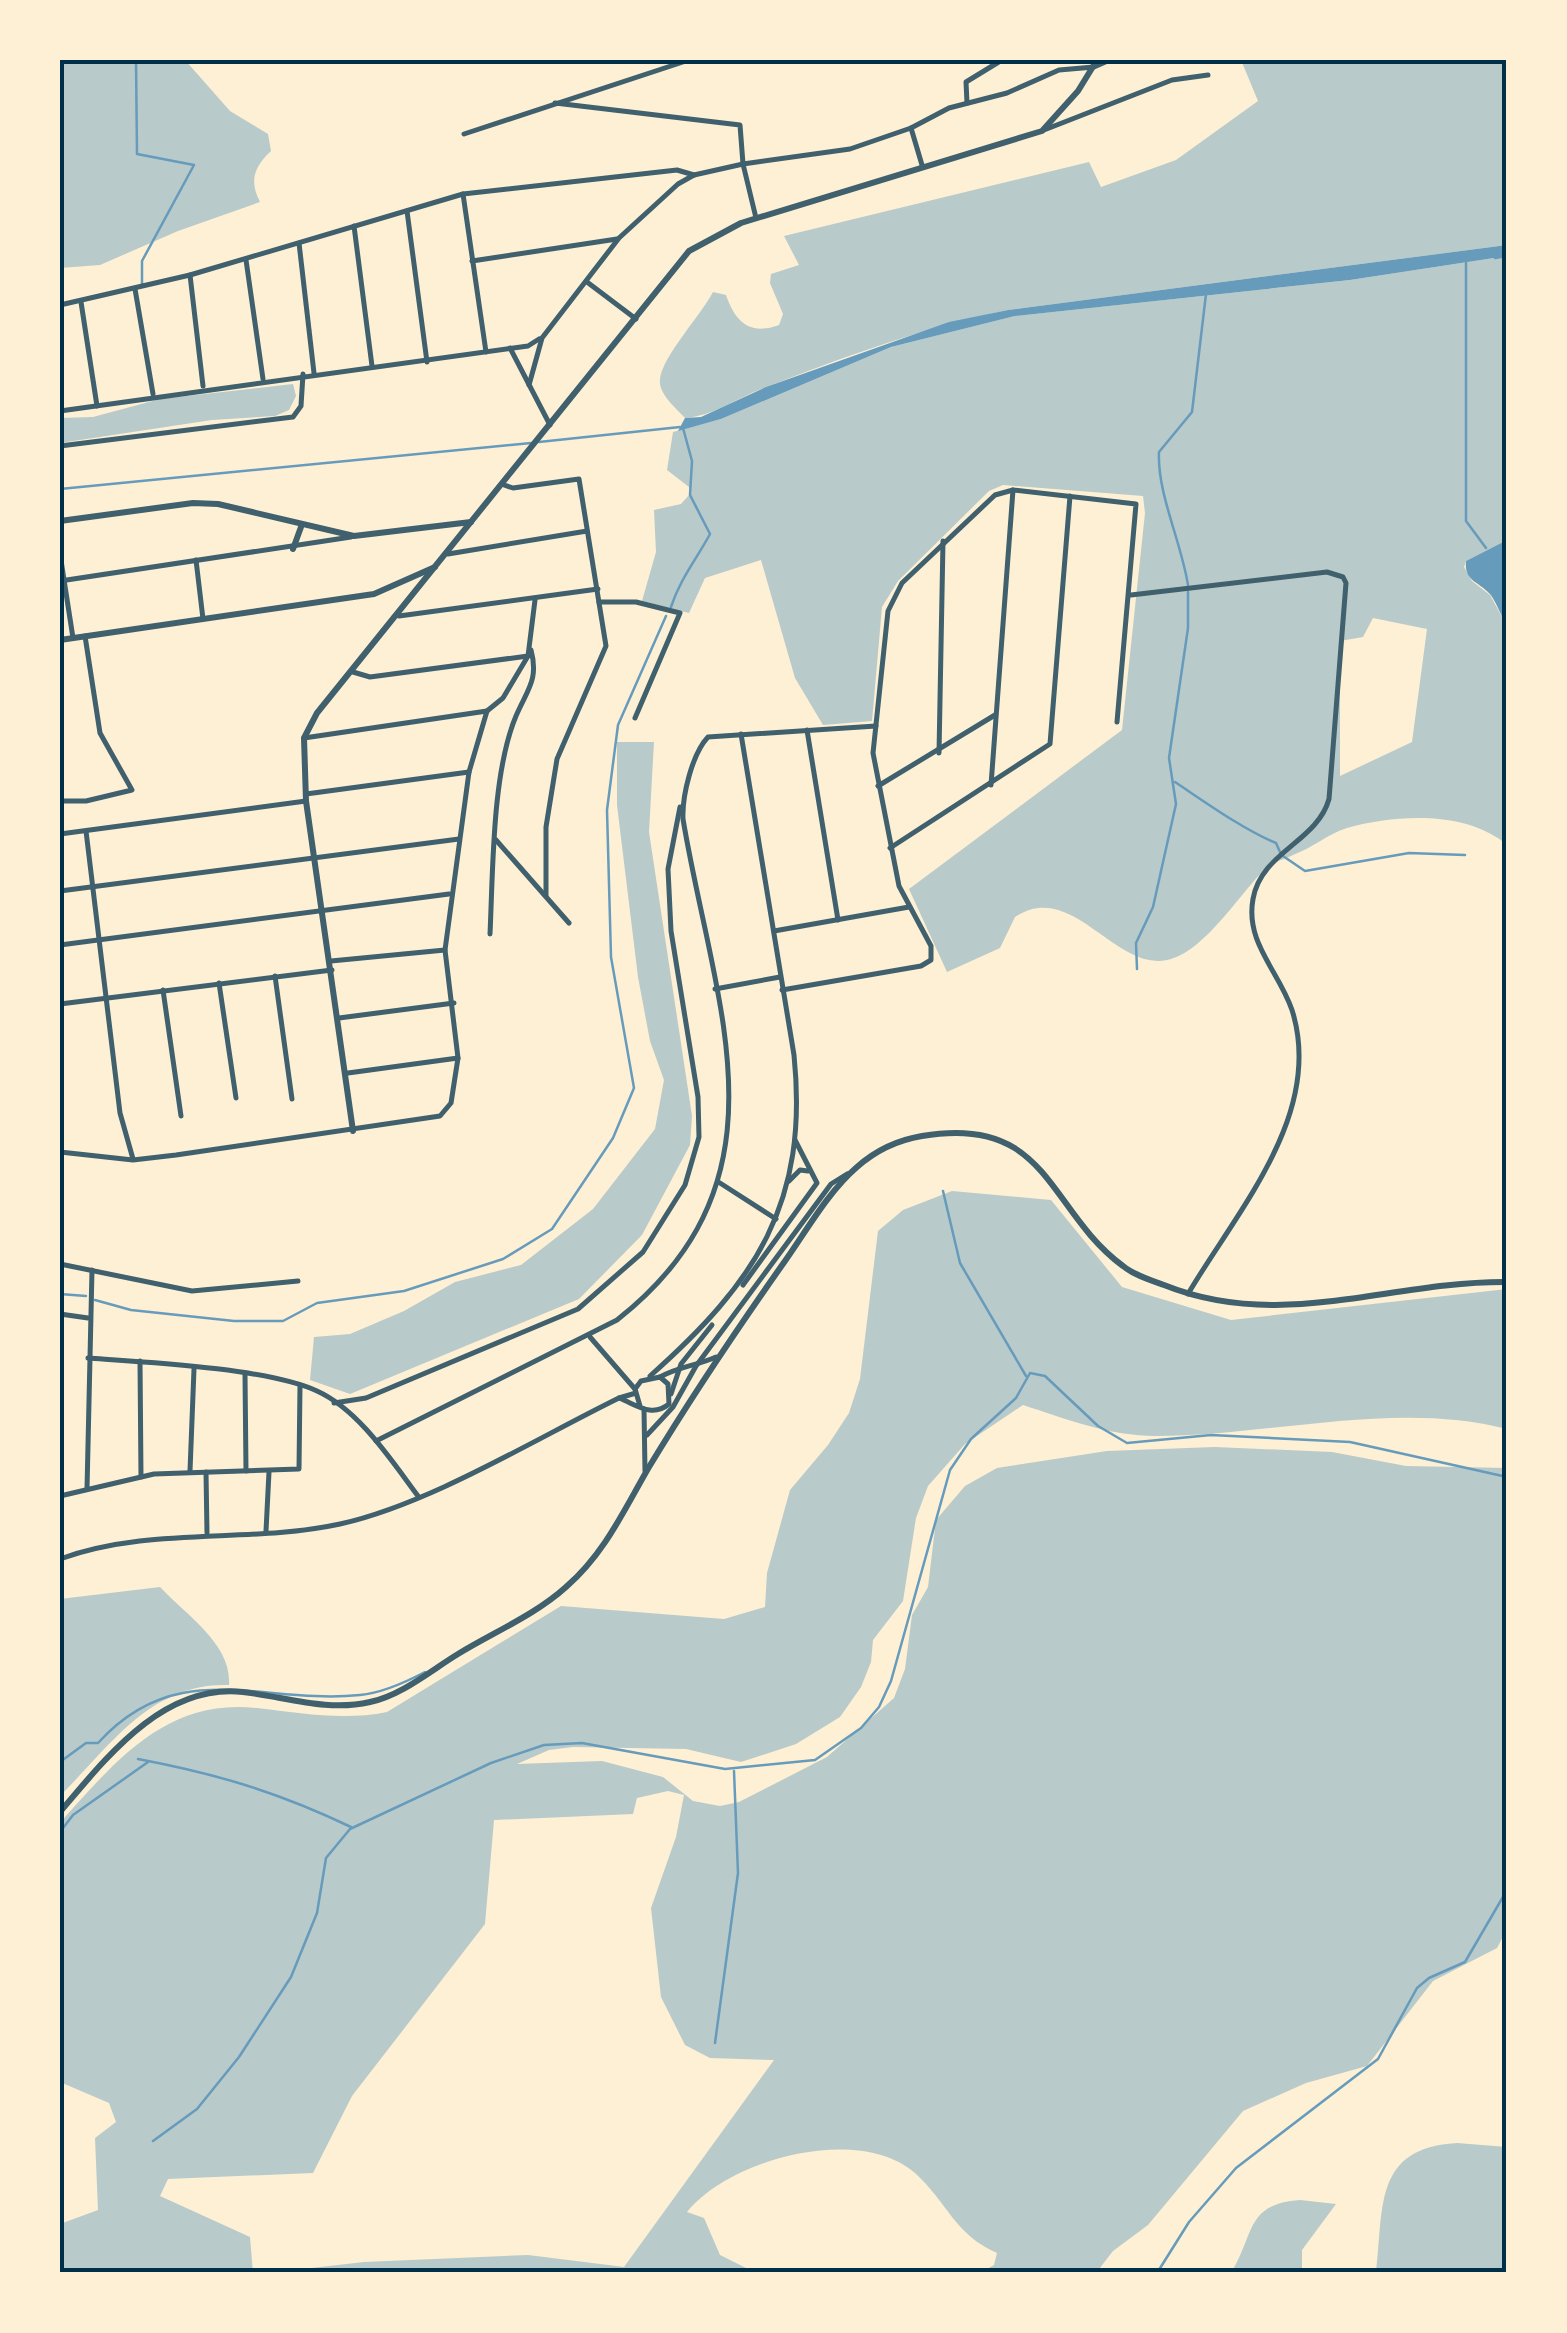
<svg xmlns="http://www.w3.org/2000/svg" width="1567" height="2333" font-family="Georgia,serif">
<style>
.green{fill:#b9caca;fill-rule:evenodd}
.water{fill:#669bbc}
.lines{fill:none;stroke-linecap:round;stroke-linejoin:round}
.stream{stroke:#669bbc;stroke-width:2.5}
.minor{stroke:#3f606c;stroke-width:5}
.tertiary{stroke:#3f606c;stroke-width:6}
.neatline{fill:none;stroke:#003049;stroke-width:4}
</style>
<rect width="100%" height="100%" fill="#fdf0d5"/>
<g class="green">
<path d="M60,60H185L230,111L268,134L271,151C254,167 249,181 260,202L178,231L100,265L60,268Z"/>
<path d="M1241,60H1507V245L1008,310C926,327 843,357 764,388C737,398 713,416 685,418C676,408 658,394 660,379C662,357 701,315 713,292L726,295C735,321 749,336 779,325L783,314L770,283L771,274L799,265L784,236L1089,162L1101,187L1176,160L1258,101Z"/>
<path d="M1507,256V540L1466,561L1464,567L1472,581L1490,595L1507,626V845C1467,811 1398,814 1347,828C1328,834 1312,848 1293,855C1283,860 1275,861 1266,868C1240,893 1204,953 1167,960C1114,971 1072,879 1015,917L1000,948L947,972L909,889L1122,730L1145,513L1143,496L1003,485L989,491L898,581L882,607L872,721L823,725L795,678L761,560L705,578L689,613L642,601L656,552L654,510L681,504L690,494L689,487L667,470L673,432L721,419L891,347L1015,316L1350,280ZM1373,618L1427,629L1412,742L1340,776V641L1363,637Z"/>
<path d="M293,384L296,396L289,410L275,416L212,420L60,443V418L93,417L160,399Z"/>
<path d="M617,742H654L649,832L692,1116L690,1145L642,1235L579,1299L350,1394L310,1380L314,1337L350,1334L404,1311L455,1282L521,1265L593,1209L655,1129L664,1080L650,1041L638,977L617,805Z"/>
<path d="M952,1191L1051,1200L1122,1287L1231,1320L1507,1289V1429C1396,1400 1270,1436 1156,1436C1110,1436 1066,1419 1023,1405L965,1444L928,1486L916,1518L903,1601L873,1640L871,1662L861,1687L840,1717L796,1744L741,1762L686,1749L573,1747L549,1750L517,1764L602,1761L663,1777L693,1801L720,1806L739,1802L827,1757L894,1698L905,1669L912,1615L928,1587L936,1520L965,1486L997,1468L1107,1451L1215,1447L1332,1452L1406,1466L1507,1468V1929L1497,1948L1433,1981L1367,2066L1306,2083L1243,2111L1148,2225L1113,2251L1096,2273H980L994,2265L997,2253C954,2234 948,2203 915,2173C858,2124 730,2159 687,2212L704,2218L720,2255L756,2273H268L364,2262L528,2255L624,2267L774,2060L710,2058L685,2045L661,1997L651,1908L676,1837L684,1795L668,1791L637,1798L633,1814L494,1820L485,1924L352,2096L313,2173L168,2179L160,2196L250,2237L253,2273H60V2224L98,2210L95,2138L116,2122L109,2103L60,2082V1824L65,1817C119,1757 169,1698 257,1708C301,1713 343,1721 387,1712L561,1606L724,1619L765,1607L767,1573L790,1490L828,1445L849,1413L860,1379L878,1231L903,1210Z"/>
<path d="M160,1587C186,1615 232,1644 229,1685C151,1682 110,1746 60,1796V1599Z"/>
<path d="M1457,2143L1507,2147V2273H1376C1384,2207 1373,2148 1457,2143Z"/>
<path d="M1300,2200L1336,2204L1302,2250V2273H1231C1255,2234 1245,2204 1300,2200Z"/>
</g>
<g class="water">
<path d="M1507,245V256L1350,280L1015,316L891,347L721,419L678,431L685,418L701,417L766,387L949,322L1008,310Z"/>
<path d="M1507,540V626C1501,616 1497,603 1490,594C1478,581 1464,581 1466,561Z"/>
</g>
<g class="lines">
<g class="stream">
<path d="M136,60L137,154L194,165L142,261V285"/>
<path d="M1495,258L1507,256"/>
<path d="M1466,263V521L1486,548"/>
<path d="M539,442L680,427"/>
<path d="M60,489L531,443"/>
<path d="M1188,585C1181,541 1157,493 1159,452L1192,412L1206,294"/>
<path d="M671,607C680,579 696,560 710,534L690,495L692,461L683,428"/>
<path d="M1175,782C1205,802 1244,830 1276,843L1280,852"/>
<path d="M1283,856L1305,871L1409,853L1465,855"/>
<path d="M1137,969L1136,943L1153,907L1176,804L1169,758L1188,628V592"/>
<path d="M943,1191L960,1263L1026,1376"/>
<path d="M60,1294L86,1296"/>
<path d="M95,1300L131,1310L234,1321H283L317,1303L404,1291L503,1259L552,1229L613,1138L634,1088L611,957L607,810L618,725L666,616"/>
<path d="M138,1759C217,1774 278,1792 351,1827"/>
<path d="M60,1762L86,1743H98C178,1655 261,1705 360,1695C383,1693 406,1682 425,1672"/>
<path d="M60,1832L73,1815L148,1762"/>
<path d="M715,2043L738,1873L734,1771"/>
<path d="M153,2141L197,2109L239,2057L291,1977L317,1913L326,1858L350,1829L491,1763L544,1745L582,1743L725,1769L815,1760L861,1728L879,1707L891,1681L950,1470L971,1439L1016,1398L1030,1373L1045,1376L1098,1426L1127,1443L1211,1435L1350,1442L1507,1477"/>
<path d="M1157,2273L1189,2222L1236,2168L1378,2059L1417,1988L1429,1978L1465,1962L1507,1890"/>
</g>
<g class="minor">
<path d="M555,103L740,125L743,164L756,218"/>
<path d="M967,103L966,82L1002,60"/>
<path d="M911,128L922,165"/>
<path d="M1044,130L1172,80L1208,75"/>
<path d="M464,134L689,60"/>
<path d="M463,194L486,352"/>
<path d="M407,211L427,362"/>
<path d="M354,226L372,366"/>
<path d="M299,243L314,373"/>
<path d="M246,260L263,379"/>
<path d="M472,261L617,239"/>
<path d="M190,275L203,386"/>
<path d="M587,282L636,319"/>
<path d="M135,289L153,394"/>
<path d="M81,302L97,406"/>
<path d="M60,305L190,275L463,194L677,170L694,175"/>
<path d="M510,348L550,425"/>
<path d="M529,385L542,338L619,238L678,184L694,175L743,164L850,149L911,128L949,108L1007,93L1059,70L1094,67L1110,60"/>
<path d="M60,411L528,346L539,339"/>
<path d="M60,446L293,417L301,406L303,374"/>
<path d="M504,485L513,488L579,479L606,646L557,759L546,827V896"/>
<path d="M60,554L73,638"/>
<path d="M448,554L587,531"/>
<path d="M196,560L203,619"/>
<path d="M60,581L351,537"/>
<path d="M1131,595L1327,572L1343,577L1346,583L1329,799C1317,842 1261,852 1253,899C1245,943 1279,971 1292,1010C1325,1114 1236,1212 1188,1294"/>
<path d="M599,602H636L680,613L635,718"/>
<path d="M399,616L598,589"/>
<path d="M353,672L370,677L528,656"/>
<path d="M807,730L838,920"/>
<path d="M304,738L487,711"/>
<path d="M939,753L943,541"/>
<path d="M991,785L1013,490"/>
<path d="M878,786L995,715"/>
<path d="M306,794L469,772"/>
<path d="M60,801H86L132,790L100,733L85,636"/>
<path d="M86,831L120,1113L133,1159"/>
<path d="M60,834L306,801"/>
<path d="M496,840L569,923"/>
<path d="M890,848L1050,744L1070,496"/>
<path d="M60,891L459,839"/>
<path d="M774,931L909,907"/>
<path d="M490,934C493,871 492,773 516,716C527,690 539,680 531,650"/>
<path d="M60,945L449,894"/>
<path d="M331,961L445,950"/>
<path d="M275,976L292,1099"/>
<path d="M219,983L236,1098"/>
<path d="M715,989L780,977"/>
<path d="M163,990L181,1116"/>
<path d="M782,990L921,966L931,960V946L899,886L873,753L888,611L902,583L995,495L1013,490L1136,504L1117,722"/>
<path d="M60,1004L332,970"/>
<path d="M339,1018L454,1003"/>
<path d="M348,1073L458,1058"/>
<path d="M60,1152L133,1160L176,1155L440,1116L451,1103L458,1058L445,950L469,772L487,711L503,698L528,656L535,600"/>
<path d="M789,1181L800,1170L808,1171"/>
<path d="M720,1183L776,1219"/>
<path d="M60,1264L192,1291L298,1281"/>
<path d="M743,1285L817,1183L795,1140"/>
<path d="M60,1314L88,1318"/>
<path d="M590,1337L635,1389"/>
<path d="M88,1358C146,1362 267,1368 317,1391C359,1410 391,1460 418,1496"/>
<path d="M140,1361L141,1477"/>
<path d="M245,1374L246,1471"/>
<path d="M650,1376C756,1282 809,1203 794,1055L741,734"/>
<path d="M660,1377C680,1366 696,1366 716,1357"/>
<path d="M636,1393L619,1398C637,1405 652,1418 669,1404L668,1384L660,1377L641,1381L635,1389L640,1406"/>
<path d="M671,1394L681,1364L712,1325"/>
<path d="M334,1403L366,1398L578,1309L643,1252L685,1185L699,1137L698,1097L671,931L668,869L680,807"/>
<path d="M644,1409L645,1471"/>
<path d="M647,1435L673,1407L696,1366L831,1184L847,1174"/>
<path d="M376,1441L617,1320C796,1179 714,1006 683,819C682,796 692,754 708,737L876,726"/>
<path d="M190,1471L194,1369"/>
<path d="M206,1472L207,1533"/>
<path d="M87,1489L92,1270"/>
<path d="M60,1496L154,1474L299,1469L300,1385"/>
<path d="M266,1531L269,1472"/>
<path d="M60,1559C152,1526 247,1544 340,1524C430,1504 535,1439 619,1398"/>
</g>
<g class="tertiary">
<path d="M60,521L193,503L218,504L354,536L471,522"/>
<path d="M293,549L301,527"/>
<path d="M60,640L374,594L435,567"/>
<path d="M353,1131L306,801L304,738L317,713L689,251L741,223L1042,131L1078,91L1097,60"/>
<path d="M60,1812C106,1758 163,1683 243,1692C286,1697 327,1712 370,1702C402,1695 430,1671 458,1654C494,1632 535,1615 566,1587C605,1553 624,1510 649,1467C692,1396 737,1329 785,1261C807,1230 828,1192 857,1167C875,1151 898,1140 922,1136C1049,1114 1047,1210 1123,1266C1134,1275 1150,1280 1164,1285C1281,1332 1388,1281 1507,1282"/>
</g>
</g>
<rect width="1567" height="2333" fill="none" stroke="#fdf0d5" stroke-width="125"/>
<rect x="62" y="62" width="1442" height="2208" class="neatline"/>
</svg>
